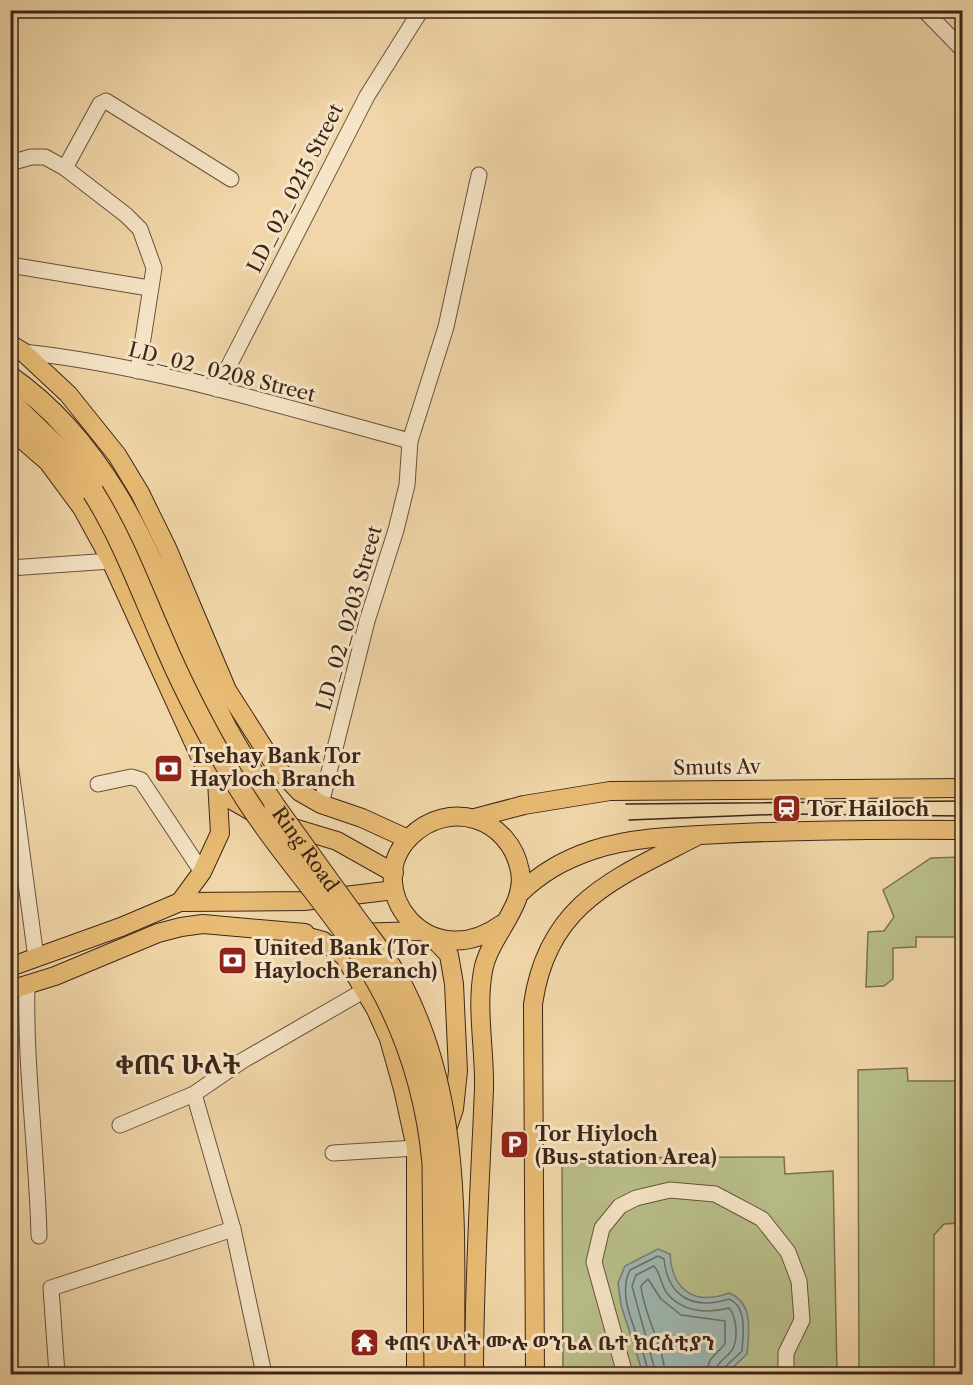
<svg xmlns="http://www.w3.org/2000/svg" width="973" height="1385" font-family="'Libre Caslon Text','Noto Serif Ethiopic',serif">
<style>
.green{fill:#b8be88;stroke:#7a7250;stroke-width:1.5}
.water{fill:#9eb7b2;stroke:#777d74;stroke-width:1.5}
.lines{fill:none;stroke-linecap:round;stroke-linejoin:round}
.shore{stroke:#6e6e65;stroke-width:1.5}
.minor-casing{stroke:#6a513c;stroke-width:17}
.major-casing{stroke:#3d2518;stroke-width:20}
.highway-casing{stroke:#3d2518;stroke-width:23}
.minor{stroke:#f5e4c6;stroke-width:15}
.major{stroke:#e8bb74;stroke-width:18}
.highway{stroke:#e8bb74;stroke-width:21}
.tram{stroke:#3d2518;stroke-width:1.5}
.highway-bridge-casing{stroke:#3d2518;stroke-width:23;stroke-linecap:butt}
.highway-bridge{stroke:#e8bb74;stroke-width:21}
.labels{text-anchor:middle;stroke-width:6;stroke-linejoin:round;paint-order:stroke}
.street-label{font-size:20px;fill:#3d2518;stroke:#f5e4c6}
.poi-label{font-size:20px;font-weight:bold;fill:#3d2518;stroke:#f5e4c6;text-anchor:start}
.district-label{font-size:26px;font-weight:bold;fill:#3d2518;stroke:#f5e4c6}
</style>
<rect width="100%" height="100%" fill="#f0d6a8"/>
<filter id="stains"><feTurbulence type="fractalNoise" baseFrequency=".00333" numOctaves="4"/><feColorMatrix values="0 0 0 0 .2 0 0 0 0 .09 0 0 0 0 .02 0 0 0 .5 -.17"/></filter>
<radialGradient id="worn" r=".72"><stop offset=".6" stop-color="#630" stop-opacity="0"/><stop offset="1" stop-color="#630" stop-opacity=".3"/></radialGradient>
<g class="green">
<path d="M962,857V937H916V947L893,948V979L884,986L866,987L868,932L884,931L894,917L883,890L931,858Z"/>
<path d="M907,1068L908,1081H962V1223L944,1224L934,1235V1374H859L858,1070Z"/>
<path d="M784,1157L785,1174L833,1171L837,1374H563L562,1158Z"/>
<path d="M962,1240V1367L957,1361L956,1251L958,1242Z"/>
</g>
<path class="water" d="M658,1249L670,1254C672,1290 694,1306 729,1293C754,1303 749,1331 747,1354L726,1374H643L621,1305L618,1283L625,1266Z"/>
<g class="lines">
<g class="shore">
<path d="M648,1374C645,1341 614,1302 630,1270L658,1256L664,1259C668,1298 694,1310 729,1299C748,1307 743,1335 742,1351L724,1368L723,1374"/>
<path d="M656,1374L632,1286L636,1275L654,1266C660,1272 661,1284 666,1292C681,1312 707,1314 729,1308C736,1316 738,1335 734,1346C730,1358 716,1360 715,1374"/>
<path d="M665,1374C663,1344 644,1316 641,1286L648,1279L661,1299L681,1315L725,1321V1344L710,1360L706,1374"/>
</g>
<defs>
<g id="minor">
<path d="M924,10L962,49"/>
<path d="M10,163L31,157H45L65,168L126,215L140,229L154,268L138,371"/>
<path d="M65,168L100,104L106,101L231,179"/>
<path d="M10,263L16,266L149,288"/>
<path d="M23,352C154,366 283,407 410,441"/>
<path d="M217,389L367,96L421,10"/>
<path d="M10,568L111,561"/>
<path d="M10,763L36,958"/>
<path d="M98,784L131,777L141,780L202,872"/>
<path d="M321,804L367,621L396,530L407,485L410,441L446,327L479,175"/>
<path d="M27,985C25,1068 37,1152 39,1236"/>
<path d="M194,1094L233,1229L264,1374"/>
<path d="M120,1125L194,1094L242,1061L365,990"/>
<path d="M333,1153L416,1148"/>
<path d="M57,1374L51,1288L233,1229"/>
<path d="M625,1374L594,1262L602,1228L620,1206L636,1198L670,1190L715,1194L762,1219L788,1252L799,1281L802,1320L786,1353V1374"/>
</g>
<g id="major">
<path d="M10,344L23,352L68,394L117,455L140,493L167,548L227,690L276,767L300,792L321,804L362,818L408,839"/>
<path d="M10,429L48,462L82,508L111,561L203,763L230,799L258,815"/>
<path d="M475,818L524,805L610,791L962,788"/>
<path d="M284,825L337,841L394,873"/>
<path d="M519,894C541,873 563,860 593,850C633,837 677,836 720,834C801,830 882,829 962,830"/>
<path d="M180,902L202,872L220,833L217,781"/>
<path d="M294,933L323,941L344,956L376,1010L389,1039L403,1089L416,1148V1374"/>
<path d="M353,933L421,931"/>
<path d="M433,938L449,955L454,984L458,1071L454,1109L445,1135"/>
<path d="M10,967L121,927L180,902L304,901L394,890"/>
<path d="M10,990L55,976L158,933L181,927L203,924L305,933"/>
<path d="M474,1374C474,1279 480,1184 484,1089C485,1050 476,1009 483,971C489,936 527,906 520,871C510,818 449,798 410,837C360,887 427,978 502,924"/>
<path d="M535,1374L533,1004C548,901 617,878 699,835"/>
</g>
<g id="highway">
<path d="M10,377C127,459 163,597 221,718C236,749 256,778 275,807"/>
<path d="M10,402L67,457L93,492"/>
</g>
</defs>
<use href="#minor" class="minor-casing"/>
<use href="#major" class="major-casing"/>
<use href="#highway" class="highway-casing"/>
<use href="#minor" class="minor"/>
<use href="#major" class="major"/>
<use href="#highway" class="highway"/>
<g class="tram">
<path d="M626,804L962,801"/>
<path d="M629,820L786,814L962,816"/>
</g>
<defs>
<g id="highway-bridge">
<path d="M93,492C122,538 141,590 163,640C182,685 206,731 231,774C268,839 320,893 361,955C403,1019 426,1087 433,1163L435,1374"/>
<path id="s1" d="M275,807C302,844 328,881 355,918C371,940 389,961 402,986C465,1110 452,1240 454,1374"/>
</g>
</defs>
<use href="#highway-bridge" class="highway-bridge-casing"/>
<use href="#highway-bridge" class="highway-bridge"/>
</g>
<defs>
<symbol id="bank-square" viewBox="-11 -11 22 22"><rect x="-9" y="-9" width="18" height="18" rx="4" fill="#8f2418" stroke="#f5e4c6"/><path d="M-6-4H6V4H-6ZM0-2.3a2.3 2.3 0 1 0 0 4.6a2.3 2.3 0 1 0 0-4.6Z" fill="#fff"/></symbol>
<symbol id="station-square" viewBox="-11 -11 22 22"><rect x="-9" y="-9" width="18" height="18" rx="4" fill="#8f2418" stroke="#f5e4c6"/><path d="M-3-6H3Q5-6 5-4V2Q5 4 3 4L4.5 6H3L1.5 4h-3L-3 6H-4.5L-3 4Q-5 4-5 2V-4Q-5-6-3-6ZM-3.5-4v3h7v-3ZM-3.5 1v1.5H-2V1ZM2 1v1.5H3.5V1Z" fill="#fff"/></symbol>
<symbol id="parking-square" viewBox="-11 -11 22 22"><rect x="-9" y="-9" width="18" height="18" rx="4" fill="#8f2418" stroke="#f5e4c6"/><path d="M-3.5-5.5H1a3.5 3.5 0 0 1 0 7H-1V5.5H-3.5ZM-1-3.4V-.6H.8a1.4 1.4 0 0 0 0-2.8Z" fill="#fff"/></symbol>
<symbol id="temple-square" viewBox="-11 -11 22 22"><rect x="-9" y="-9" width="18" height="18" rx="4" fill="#8f2418" stroke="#f5e4c6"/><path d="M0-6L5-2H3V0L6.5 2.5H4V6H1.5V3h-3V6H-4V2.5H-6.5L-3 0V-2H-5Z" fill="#fff"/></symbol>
</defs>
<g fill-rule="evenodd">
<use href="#bank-square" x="152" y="752" width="33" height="33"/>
<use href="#station-square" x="770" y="792" width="33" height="33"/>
<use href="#bank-square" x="216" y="944" width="33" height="33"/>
<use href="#parking-square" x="498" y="1128" width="33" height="33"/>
<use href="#temple-square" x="348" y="1326" width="33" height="33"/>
</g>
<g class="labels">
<g class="street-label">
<text transform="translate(295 188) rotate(-63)" y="7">LD_02_0215 Street</text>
<text transform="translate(222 372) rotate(14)" y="7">LD_02_0208 Street</text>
<text transform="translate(349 618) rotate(-74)" y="7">LD_02_0203 Street</text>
<text transform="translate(717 767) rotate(-1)" y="7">Smuts Av</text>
<text dy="7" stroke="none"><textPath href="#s1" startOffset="52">Ring Road</textPath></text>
</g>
<g class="poi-label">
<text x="190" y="763">Tsehay Bank Tor<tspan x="190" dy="23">Hayloch Branch</tspan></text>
<text x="807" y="816">Tor Hailoch</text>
<text x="254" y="955">United Bank (Tor<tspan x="254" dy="23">Hayloch Beranch)</tspan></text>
<text x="535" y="1141">Tor Hiyloch<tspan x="535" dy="23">(Bus-station Area)</tspan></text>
<text x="385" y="1350">ቀጠና ሁለት ሙሉ ወንጌል ቤተ ክርስቲያን</text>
</g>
<g class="district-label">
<text x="178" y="1074">ቀጠና ሁለት</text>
</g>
</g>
<rect width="973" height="1385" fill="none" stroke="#f0d6a8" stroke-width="36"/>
<rect x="12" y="12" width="949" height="1361" fill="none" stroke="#3d2518" stroke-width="3"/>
<rect x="18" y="18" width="937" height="1349" fill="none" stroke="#3d2518" stroke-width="1.5"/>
<rect width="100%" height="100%" filter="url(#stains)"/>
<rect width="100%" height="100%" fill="url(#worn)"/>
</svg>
